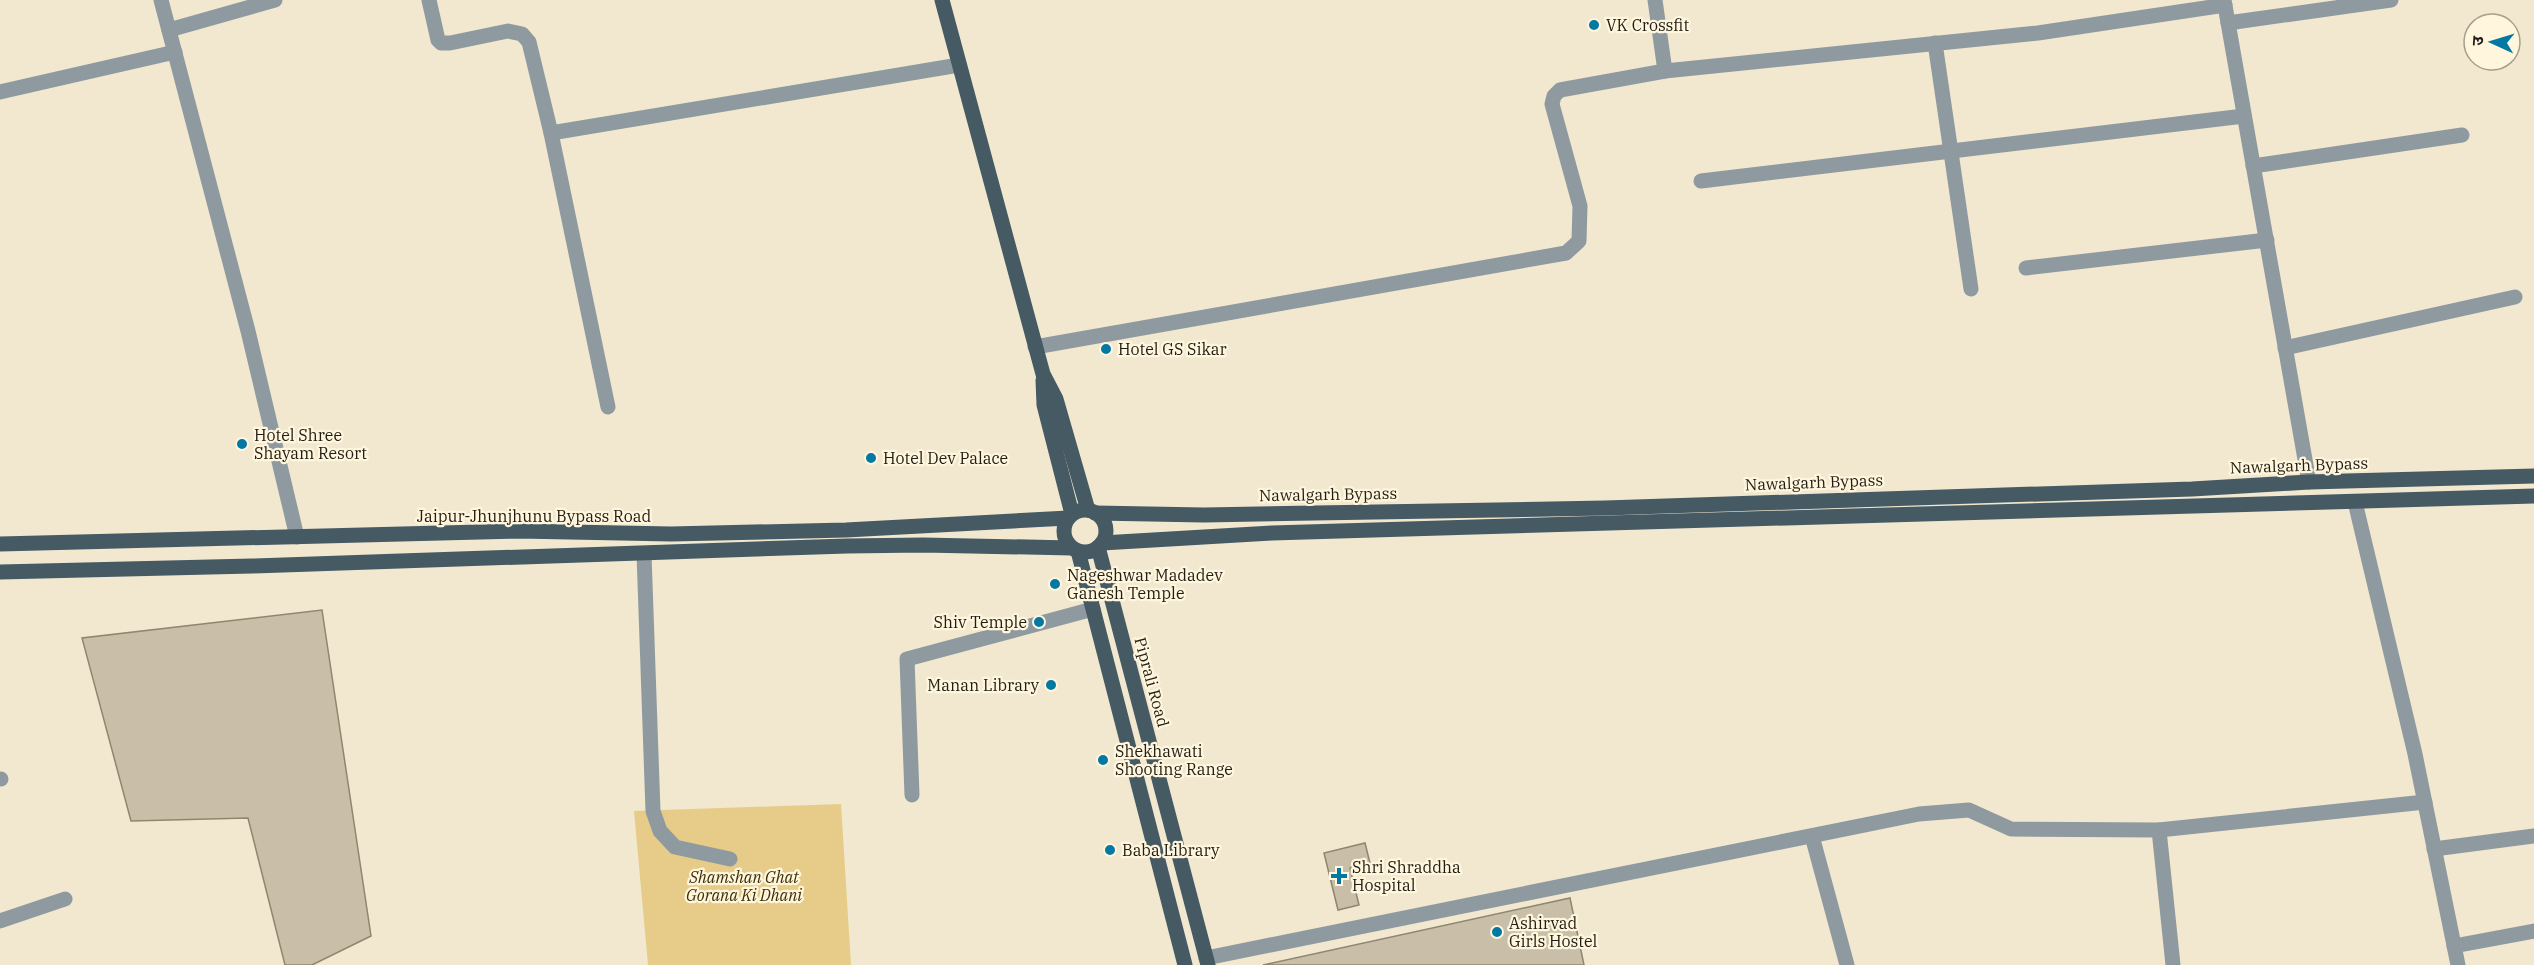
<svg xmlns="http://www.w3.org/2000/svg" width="2534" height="965" font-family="'IBM Plex Serif','Noto Sans Devanagari',serif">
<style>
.green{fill:#e6cc88}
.building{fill:#c9bfa8;stroke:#8e866f;stroke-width:1.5}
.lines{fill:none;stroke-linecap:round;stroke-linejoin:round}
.minor{stroke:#8f9aa0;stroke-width:15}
.major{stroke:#465a64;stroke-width:15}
.poi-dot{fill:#0179a2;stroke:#fff6dd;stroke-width:2}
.labels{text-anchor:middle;stroke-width:4.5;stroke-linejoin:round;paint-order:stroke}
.poi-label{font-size:16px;fill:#201d14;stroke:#fff6dd;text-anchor:start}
.street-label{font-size:16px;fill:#201d14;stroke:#fff6dd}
.park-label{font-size:16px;font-style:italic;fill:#3d2f06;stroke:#fff6dd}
</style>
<rect width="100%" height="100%" fill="#f2e8d0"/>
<path class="green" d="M841,804L851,965H648L634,811Z"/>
<g class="building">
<path d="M322,610L371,936L312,965H285L248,818L131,821L82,638Z"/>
<path d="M1365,843L1370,863L1350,868L1359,905L1338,910L1324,853Z"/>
<path d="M1570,898L1584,965H1263Z"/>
</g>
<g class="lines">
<g class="minor">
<path d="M161,0L248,331L297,537"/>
<path d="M429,0L438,40L441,43H450L508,31L522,34L529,42L551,133L959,65"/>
<path d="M1655,0L1665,71"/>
<path d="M2224,0L2309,482"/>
<path d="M2228,23L2391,0"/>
<path d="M169,30L275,0"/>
<path d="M1935,43L1971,289"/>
<path d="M0,92L175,52"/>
<path d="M551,133L608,407"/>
<path d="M2253,166L2462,135"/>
<path d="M1701,181L2244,116"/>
<path d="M2026,268L2267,240"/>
<path d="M1035,347L1566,253L1579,241L1580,206L1552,104L1554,96L1560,90L1665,71L2038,33L2225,5"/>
<path d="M2285,348L2515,297"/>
<path d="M2355,502L2415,754L2458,965"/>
<path d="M644,554L653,811L660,831L675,847L730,859"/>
<path d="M0,779H1"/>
<path d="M912,795L907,659L1093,609"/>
<path d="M2159,830L2173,965"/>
<path d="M1812,836L1847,965"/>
<path d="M2434,849L2534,836"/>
<path d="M0,921L65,899"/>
<path d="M2454,946L2534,931"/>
<path d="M1206,958L1919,814L1969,810L2011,829L2159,830L2425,802"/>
</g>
<g class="major">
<path d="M942,0L1043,374L1056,399L1088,510"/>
<path d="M1043,380L1044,405L1072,514"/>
<circle cx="1085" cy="531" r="21"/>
<path d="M1095,513L1204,515L1605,508L2192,489L2309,482L2534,476"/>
<path d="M1102,543L1272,533L2534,496"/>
<path d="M0,544L519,531L671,534L846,530L1068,518"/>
<path d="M1098,547L1208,965"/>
<path d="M1078,551L1185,965"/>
<path d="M0,572L252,566L847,546L923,545L1072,548"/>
</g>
</g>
<g class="poi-dot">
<circle cx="1594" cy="25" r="6"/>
<circle cx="1106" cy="349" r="6"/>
<circle cx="242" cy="444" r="6"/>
<circle cx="871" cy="458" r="6"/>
<circle cx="1055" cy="584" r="6"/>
<circle cx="1039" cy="622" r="6"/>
<circle cx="1051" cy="685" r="6"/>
<circle cx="1103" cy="760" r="6"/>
<circle cx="1110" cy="850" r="6"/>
<path d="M1336 867h6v6h6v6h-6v6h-6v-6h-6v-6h6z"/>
<circle cx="1497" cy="932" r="6"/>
</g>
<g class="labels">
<g class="poi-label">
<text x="1606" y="31">VK Crossfit</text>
<text x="1118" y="355">Hotel GS Sikar</text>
<text x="254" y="441">Hotel Shree<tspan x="254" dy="18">Shayam Resort</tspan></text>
<text x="883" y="464">Hotel Dev Palace</text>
<text x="1067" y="581">Nageshwar Madadev<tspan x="1067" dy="18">Ganesh Temple</tspan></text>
<text x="1027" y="628" text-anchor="end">Shiv Temple</text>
<text x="1039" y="691" text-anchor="end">Manan Library</text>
<text x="1115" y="757">Shekhawati<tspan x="1115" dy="18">Shooting Range</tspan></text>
<text x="1122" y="856">Baba Library</text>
<text x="1352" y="873">Shri Shraddha<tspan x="1352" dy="18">Hospital</tspan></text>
<text x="1509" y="929">Ashirvad<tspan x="1509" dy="18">Girls Hostel</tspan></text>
</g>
<g class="street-label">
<text transform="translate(2299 465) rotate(-2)" y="6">Nawalgarh Bypass</text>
<text transform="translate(1814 482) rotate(-2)" y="6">Nawalgarh Bypass</text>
<text transform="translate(1328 494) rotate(-1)" y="6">Nawalgarh Bypass</text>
<text x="534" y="522">Jaipur-Jhunjhunu Bypass Road</text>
<text transform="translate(1152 682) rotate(75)" y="6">Piprali Road</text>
</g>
<g class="park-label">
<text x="744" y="883">Shamshan Ghat<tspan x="744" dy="18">Gorana Ki Dhani</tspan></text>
</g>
</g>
<g transform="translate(2492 42) rotate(274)"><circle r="28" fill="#fff6dd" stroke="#a69f8d" stroke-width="1.5"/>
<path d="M0-4.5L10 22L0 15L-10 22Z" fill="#0179a2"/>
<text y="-9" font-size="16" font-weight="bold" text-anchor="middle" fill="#201d14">उ</text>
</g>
</svg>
